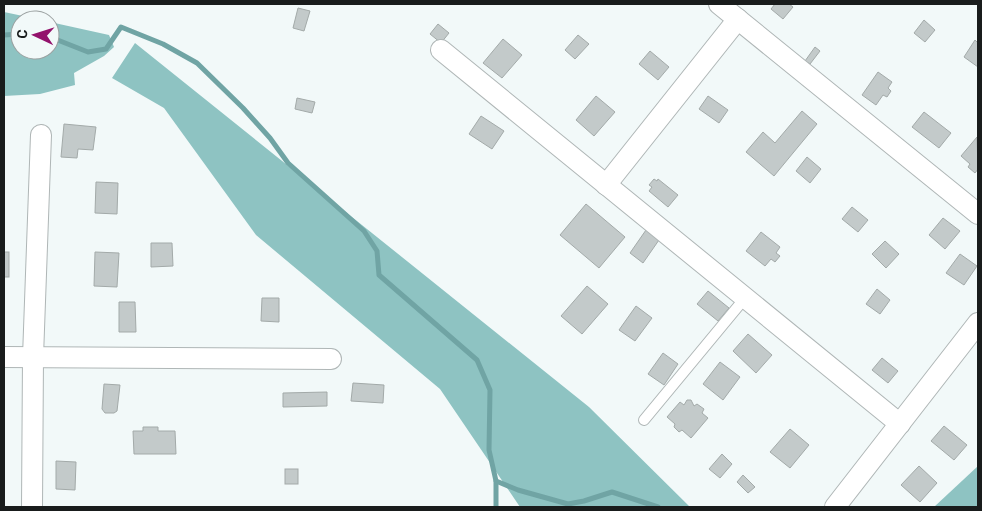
<svg xmlns="http://www.w3.org/2000/svg" width="982" height="511" font-family="Roboto,sans-serif">
<style>
.forest{fill:#8ec3c2}
.lines{fill:none;stroke-linecap:round;stroke-linejoin:round}
.stream{stroke:#70a4a4;stroke-width:5}
.building{fill:#c3caca;stroke:#a3aaa9}
.service-casing{stroke:#afb6b6;stroke-width:12}
.minor-casing{stroke:#afb6b6;stroke-width:22}
.service{stroke:#fff;stroke-width:10}
.minor{stroke:#fff;stroke-width:20}
</style>
<rect width="100%" height="100%" fill="#f2f9f9"/>
<g class="forest">
<path d="M4,12L42,20H20V50H50V22L109,35L114,47L104,56L74,73L75,85L40,94L4,96Z"/>
<path d="M135,43L589,407L690,507H520L440,389L256,235L164,108L112,78Z"/>
<path d="M978,466V507H934Z"/>
</g>
<g class="lines">
<g class="stream">
<path d="M4,35L20,34"/>
<path d="M50,37L88,52L106,49L121,27L163,44L197,63L243,108L270,138L288,163L364,231L377,251L379,275L477,360L490,390L489,450L496,481L518,490L568,504L584,501L612,492L658,507"/>
<path d="M496,481V507"/>
</g>
</g>
<g class="building">
<path d="M775,4H789L793,7L783,19L771,9Z"/>
<path d="M298,8L310,11L304,31L293,28Z"/>
<path d="M924,20L935,30L925,42L914,33Z"/>
<path d="M438,24L449,33L441,43L430,34Z"/>
<path d="M578,35L589,44L575,59L565,50Z"/>
<path d="M503,39L522,55L502,78L483,63Z"/>
<path d="M975,40L978,43V67L964,57Z"/>
<path d="M815,47L820,51L810,64L805,61Z"/>
<path d="M650,51L669,67L658,80L639,64Z"/>
<path d="M878,72L892,82L888,88L891,91L887,97L883,95L876,105L862,95Z"/>
<path d="M596,96L615,112L594,136L576,120Z"/>
<path d="M708,96L728,110L719,123L699,109Z"/>
<path d="M297,98L315,102L312,113L295,109Z"/>
<path d="M802,111L817,124L774,176L746,152L763,132L775,143Z"/>
<path d="M924,112L951,133L939,148L912,127Z"/>
<path d="M481,116L504,131L492,149L469,134Z"/>
<path d="M64,124L96,127L93,150L78,149L77,158L61,157Z"/>
<path d="M977,137L978,169L975,173L968,167L970,164L961,156Z"/>
<path d="M807,157L821,169L810,183L796,171Z"/>
<path d="M654,179L657,181L658,179L678,195L668,207L649,191L652,187L649,185Z"/>
<path d="M96,182L118,183L117,214L95,213Z"/>
<path d="M586,204L625,237L599,268L560,235Z"/>
<path d="M852,207L868,220L858,232L842,219Z"/>
<path d="M943,218L960,231L945,249L929,235Z"/>
<path d="M646,230L659,240L643,263L630,253Z"/>
<path d="M761,232L780,247L776,253L780,256L775,262L771,259L765,266L746,251Z"/>
<path d="M885,241L899,254L886,268L872,254Z"/>
<path d="M151,243H172L173,266L151,267Z"/>
<rect x="4" y="252" width="5" height="25"/>
<path d="M95,252L119,253L117,287L94,286Z"/>
<path d="M960,254L977,266L964,285L946,273Z"/>
<path d="M587,286L608,304L582,334L561,316Z"/>
<path d="M877,289L890,300L880,314L866,304Z"/>
<path d="M708,291L729,308L718,321L697,304Z"/>
<path d="M262,298H279V322L261,321Z"/>
<path d="M119,302H135L136,332H119Z"/>
<path d="M636,306L652,318L635,341L619,330Z"/>
<path d="M748,334L772,355L756,373L733,351Z"/>
<path d="M663,353L678,364L664,385L648,374Z"/>
<path d="M882,358L898,371L888,383L872,370Z"/>
<path d="M720,362L740,377L723,400L703,384Z"/>
<path d="M353,383L384,385L383,403L351,401Z"/>
<path d="M104,384L120,385L117,411L114,413H105L102,409Z"/>
<path d="M327,392V406L283,407V393Z"/>
<path d="M687,400H691L694,406L697,404L704,409L702,413L708,418L691,438L682,430L679,432L674,427L675,424L667,417L680,402L684,405Z"/>
<path d="M944,426L967,445L954,460L931,441Z"/>
<path d="M143,427H158V431H175L176,454H134L133,431H143Z"/>
<path d="M790,429L809,445L790,468L770,452Z"/>
<path d="M722,454L732,464L720,478L709,469Z"/>
<path d="M56,461L76,462L75,490L56,489Z"/>
<path d="M919,466L937,483L920,502L901,485Z"/>
<rect x="285" y="469" width="13" height="15"/>
<path d="M743,475L755,487L748,493L737,482Z"/>
</g>
<g class="lines">
<defs>
<path id="service" d="M644,420L745,298"/>
<g id="minor">
<path d="M719,4L978,214"/>
<path d="M441,50L900,424"/>
<path d="M606,185L738,19"/>
<path d="M4,357L331,359"/>
<path d="M32,507L33,357L41,135"/>
<path d="M835,507L978,323"/>
</g>
</defs>
<use href="#service" class="service-casing"/>
<use href="#minor" class="minor-casing"/>
<use href="#service" class="service"/>
<use href="#minor" class="minor"/>
</g>
<rect width="982" height="511" fill="none" stroke="#191c1c" stroke-width="10"/>
<g transform="translate(35 35) rotate(274)"><circle r="24" fill="#f2f9f9" stroke="#9ba1a1"/>
<path d="M0-4L9 19L0 12L-9 19Z" fill="#93126c"/>
<text y="-8" font-size="14" font-weight="bold" text-anchor="middle" fill="#191c1c">С</text>
</g>
</svg>
